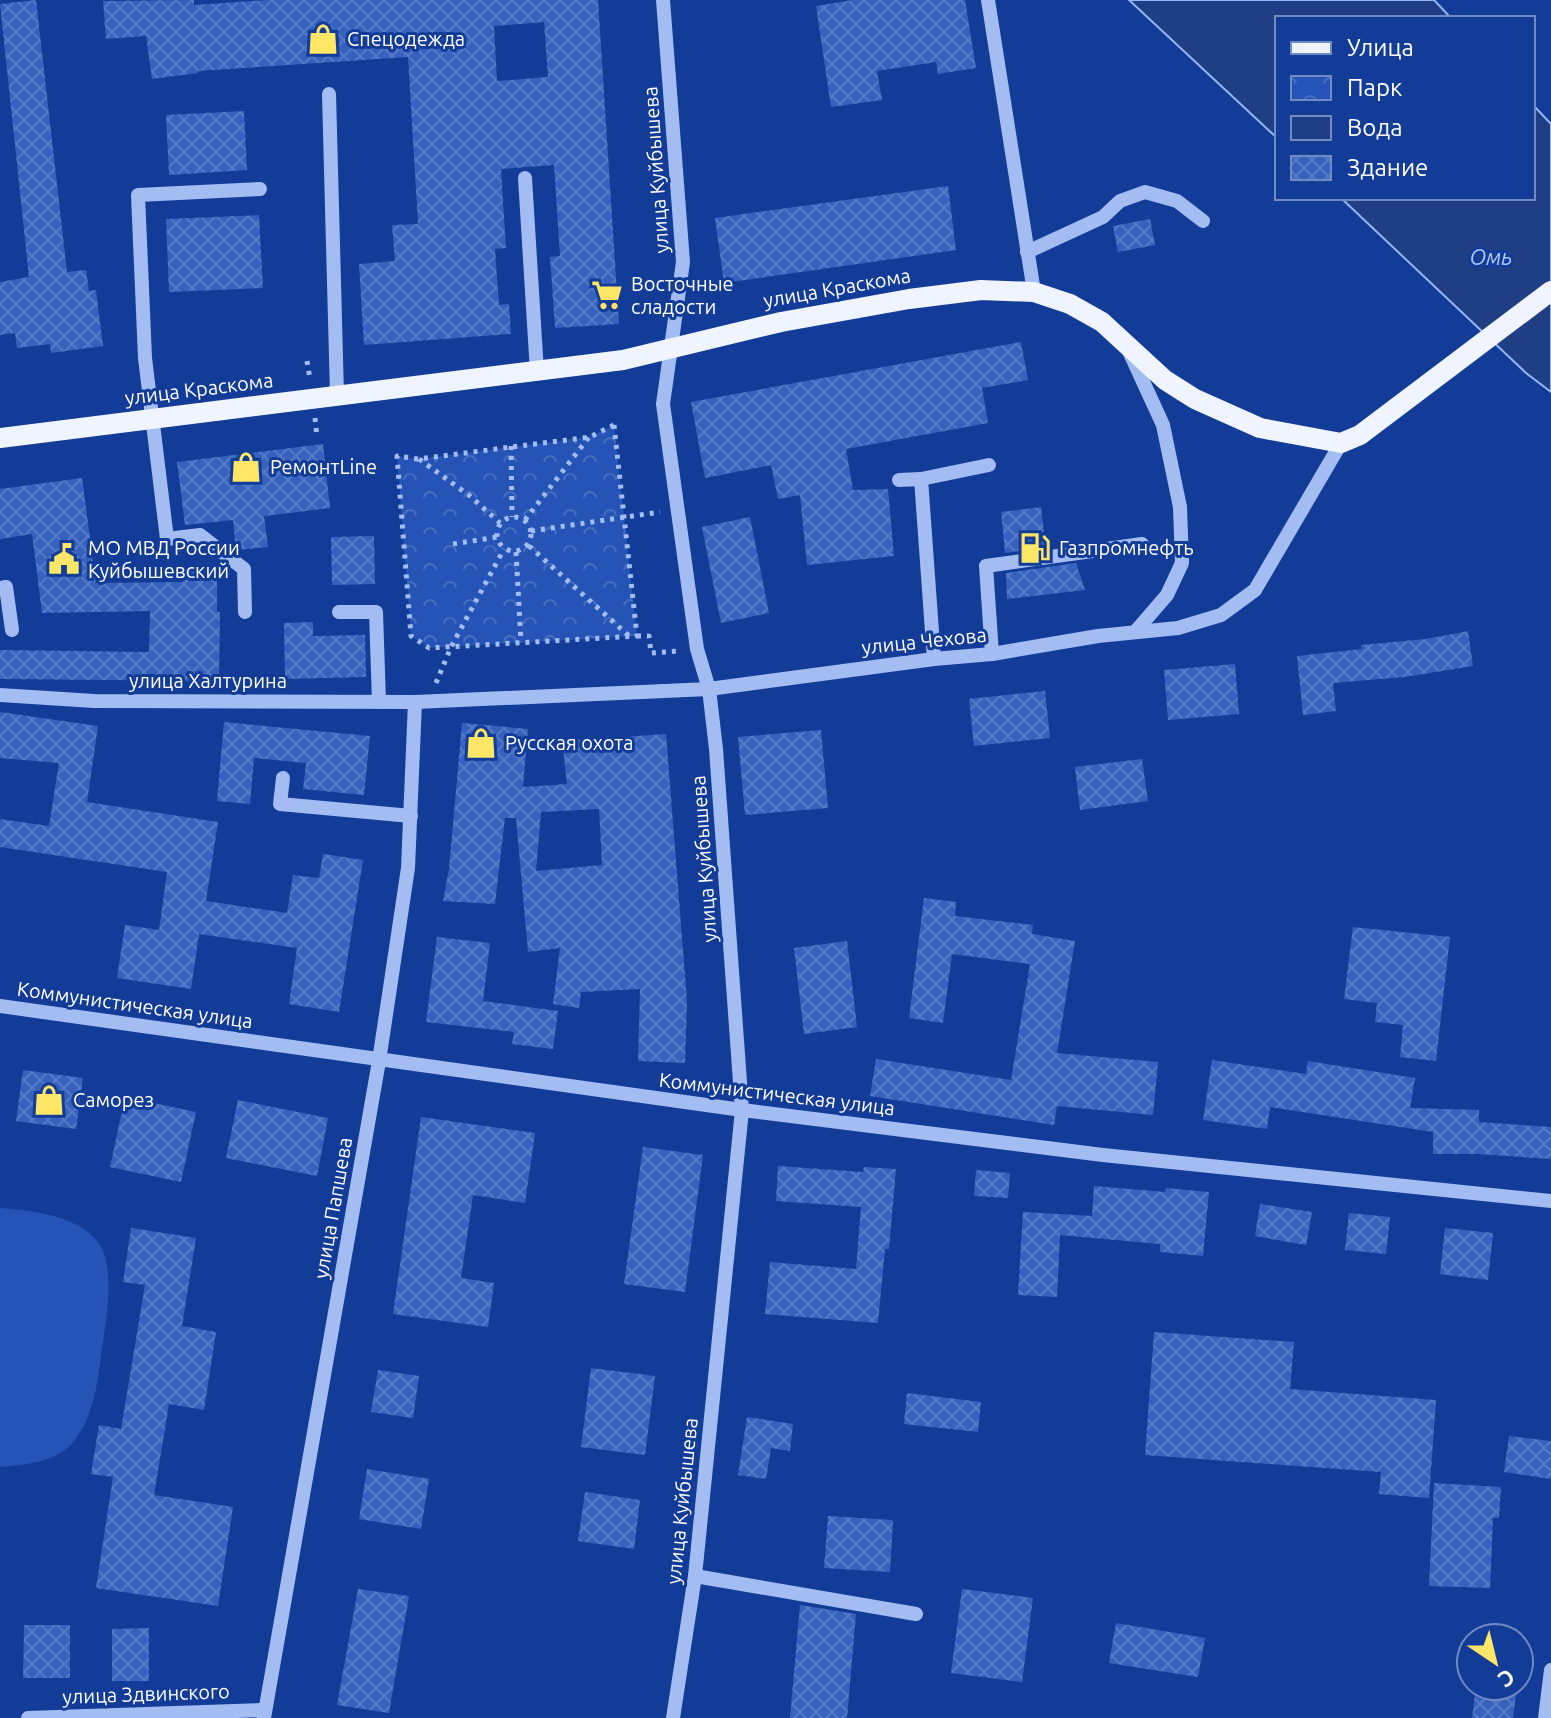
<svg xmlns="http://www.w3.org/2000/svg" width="1551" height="1718" font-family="Ubuntu,sans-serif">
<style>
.park{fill:url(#park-crowns)}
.pitch{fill:#2554b6}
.water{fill:#1f3e83;stroke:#95b6f6;stroke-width:2}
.building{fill:url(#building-cross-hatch);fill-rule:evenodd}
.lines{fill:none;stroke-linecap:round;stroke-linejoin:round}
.path{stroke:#a3bdf3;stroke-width:5;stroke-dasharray:4 6;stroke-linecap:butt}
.minor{stroke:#a3bdf3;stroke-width:14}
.major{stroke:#f0f4ff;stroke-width:20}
.labels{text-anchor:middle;stroke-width:6;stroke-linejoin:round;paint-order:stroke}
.poi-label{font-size:20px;fill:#fff;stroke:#123c97;text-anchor:start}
.street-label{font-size:20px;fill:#fff;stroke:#123c97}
.water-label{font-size:22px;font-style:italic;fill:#b0c8fa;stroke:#123c97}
</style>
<defs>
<pattern id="park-crowns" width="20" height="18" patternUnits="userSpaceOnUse" patternTransform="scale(2)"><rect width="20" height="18" fill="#2554b6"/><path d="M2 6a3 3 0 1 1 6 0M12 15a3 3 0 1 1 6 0" fill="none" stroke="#466ec1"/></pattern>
<pattern id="building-cross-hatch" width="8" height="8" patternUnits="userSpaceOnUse" patternTransform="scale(2)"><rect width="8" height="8" fill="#3662bd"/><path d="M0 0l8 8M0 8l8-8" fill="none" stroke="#547ac7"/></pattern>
</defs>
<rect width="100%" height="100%" fill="#123c97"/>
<path class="park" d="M614,425L637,636L429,648L411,636L397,456L418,459L589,437Z"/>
<path class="pitch" d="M0,1208C31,1210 90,1217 103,1251C114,1279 106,1321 102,1349C98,1378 95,1412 77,1437C60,1463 28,1464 0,1467Z"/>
<g class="water">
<path d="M1129,0H1434L1451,18H1277V138Z"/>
<path d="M1533,105L1551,124V392L1526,373L1341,198H1533Z"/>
</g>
<g class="building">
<path d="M36,0L67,272L86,270L89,291L96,290L103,346L51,353L50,344L17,348L15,333L0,335V282L29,277L0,4Z"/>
<path d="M194,0V5L268,0H598L619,324L555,328L550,257L560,256L554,165L501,169L506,248L495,249L499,305L509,304L511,334L364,345L359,264L395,261L392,225L418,224L408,57L198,71V73L152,79L146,36L106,39L103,1ZM544,22L548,77L497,81L494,26Z"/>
<path d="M853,0H965L976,68L938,74L936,62L877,71L882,100L831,107L816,6Z"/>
<path d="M244,111L247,170L169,175L166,115Z"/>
<path d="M948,186L956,250L724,283L715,218Z"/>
<path d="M259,215L263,288L169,292L166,219Z"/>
<path d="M1150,219L1155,245L1118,252L1113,226Z"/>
<path d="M1021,342L1028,380L982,388L988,423L846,449L853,490L888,489L894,556L807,565L800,495L778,499L771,465L705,478L691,402Z"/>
<path d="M323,444L330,508L264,516L268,547L236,550L233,520L185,525L177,462Z"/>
<path d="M82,478L96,583L183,582V567H217V612H220L219,681L0,679V650L149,652L150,611L42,613L32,534L0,539V489Z"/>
<path d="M1041,507L1045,541L1053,546L1005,553L1001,512Z"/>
<path d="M750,517L769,613L721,623L702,527Z"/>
<path d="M374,536L375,584L332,585L331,537Z"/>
<path d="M1076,563L1085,590L1007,599L1006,573Z"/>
<path d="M313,622V636L365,635L366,677L285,679L284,623Z"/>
<path d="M1468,631L1473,666L1404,677L1333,683L1336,711L1303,715L1297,656L1362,649L1361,645L1426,639Z"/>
<path d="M1235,664L1239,714L1168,720L1164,670Z"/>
<path d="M1045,691L1050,738L974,746L969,699Z"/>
<path d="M0,712L98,726L87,802L218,822L206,901L287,913L293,875L319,878L323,854L363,860L339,1012L289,1004L297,948L199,934L191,989L117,978L125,925L159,930L167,872L0,847V819L49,826L59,763L0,758Z"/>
<path d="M224,722L370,736L364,795L303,789L306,763L254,758L250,804L217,801Z"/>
<path d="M462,723L528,729L523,787L567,784L562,741L666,734L687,1001L685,1063L638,1061L640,989L581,992L579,1008L553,1004L560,948L528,952L516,818H505L495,904L443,901L449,869ZM599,809L602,865L536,871L541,812Z"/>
<path d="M821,730L828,808L745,815L738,737Z"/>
<path d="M1142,759L1148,801L1080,810L1075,767Z"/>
<path d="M924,898L956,902L955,916L1033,925L1032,934L1075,941L1057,1053L1158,1062L1153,1115L1057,1106L1054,1125L870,1096L876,1059L1011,1080L1030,964L952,954L943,1023L909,1018Z"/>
<path d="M1353,927L1450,937L1436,1061L1400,1057L1403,1025L1375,1022L1377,1003L1344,999Z"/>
<path d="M437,937L490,943L483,1001L558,1011L553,1049L512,1044L514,1032L426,1022Z"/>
<path d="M847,941L857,1027L804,1034L794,948Z"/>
<path d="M1212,1060L1306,1074L1308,1061L1415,1078L1410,1108L1479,1110V1122L1551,1127V1159L1478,1154H1433V1132L1270,1107L1267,1129L1203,1120Z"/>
<path d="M23,1070L83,1078L76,1129L16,1121Z"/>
<path d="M125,1097L196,1112L181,1182L110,1167Z"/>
<path d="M238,1100L328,1118L317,1176L226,1158Z"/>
<path d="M421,1117L535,1133L525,1203L473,1195L461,1278L494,1283L488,1327L393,1314Z"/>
<path d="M643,1147L703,1155L685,1292L624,1284Z"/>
<path d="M778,1166L863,1172L864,1167L896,1169L889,1249H885L878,1323L765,1314L770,1262L856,1269L861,1207L776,1201Z"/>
<path d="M976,1170L1010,1173L1008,1198L974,1196Z"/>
<path d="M1094,1186L1165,1192L1166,1188L1209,1192L1203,1256L1160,1252V1244L1060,1235L1057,1297L1018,1295L1023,1212L1092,1216Z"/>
<path d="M1260,1204L1312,1212L1306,1245L1255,1236Z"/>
<path d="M1349,1213L1390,1217L1386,1254L1345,1250Z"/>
<path d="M131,1228L196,1238L182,1326L216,1332L204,1410L169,1404L154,1495L233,1507L218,1606L96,1588L113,1477L91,1474L99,1425L121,1429L145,1285L123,1282Z"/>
<path d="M1445,1228L1493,1233L1488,1280L1440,1274Z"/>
<path d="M1154,1332L1294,1342L1290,1389L1436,1400L1429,1498L1379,1494L1381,1472L1145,1455Z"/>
<path d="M591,1368L655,1376L645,1455L581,1447Z"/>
<path d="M378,1370L419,1376L413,1418L371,1412Z"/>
<path d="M907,1393L981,1402L978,1432L904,1424Z"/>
<path d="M747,1417L793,1424L790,1451L771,1448L766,1479L738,1475Z"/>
<path d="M1509,1436L1551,1441V1479L1504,1472Z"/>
<path d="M367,1469L429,1479L421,1529L359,1519Z"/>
<path d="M1434,1483L1501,1487L1499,1518H1493L1490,1588L1429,1586Z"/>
<path d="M585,1492L640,1500L634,1549L578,1541Z"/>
<path d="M828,1516L893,1520L890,1572L824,1568Z"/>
<path d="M358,1589L409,1596L389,1713L337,1705Z"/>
<path d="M962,1589L1033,1598L1022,1682L951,1673Z"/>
<path d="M800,1605L856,1614L847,1718H790Z"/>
<path d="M1116,1623L1205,1638L1198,1677L1109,1663Z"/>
<path d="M24,1625H70V1678H23Z"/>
<path d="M149,1628V1681H112V1629Z"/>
<path d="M1476,1686H1517L1513,1718H1472Z"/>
</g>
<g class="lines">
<g class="path">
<path d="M307,361L310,379"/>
<path d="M315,418L317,437"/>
<path d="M614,425L637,636L429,648L411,636L397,456L418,459L590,437Z"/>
<path d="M511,446L512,517"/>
<path d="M419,459L470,496L500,523"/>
<circle cx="514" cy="534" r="17"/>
<path d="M525,520L589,437"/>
<path d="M531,531L660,512"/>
<path d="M453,544L497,537"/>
<path d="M529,546L629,636"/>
<path d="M516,552L521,642"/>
<path d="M637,636H649L651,653L680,651"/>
<path d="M436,683L451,647L504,549"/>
</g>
<g class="minor">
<path d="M663,0L683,262L663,404L697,649L709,689L716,749L742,1110L695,1576L673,1718"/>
<path d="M988,0L1034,292"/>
<path d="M329,94L337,395"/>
<path d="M525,178L537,372"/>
<path d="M1027,252L1103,217L1120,201L1145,192L1177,201L1203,221"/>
<path d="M1129,351L1163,425L1180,507L1182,563L1167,595L1135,632"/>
<path d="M921,479L934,659"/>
<path d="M899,480L921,479L989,465"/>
<path d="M0,588L6,587L12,630"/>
<path d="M245,612L244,569L200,535L167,539L145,358L138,195L260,189"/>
<path d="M339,612H376L379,702"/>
<path d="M992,654L986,566L1142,544"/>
<path d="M0,695L94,701L415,702L709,689L934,659L992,654L1098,636L1178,628L1221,615L1255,590L1341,443"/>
<path d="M283,778L280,804L411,816"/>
<path d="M0,1006L742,1110L1103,1155L1551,1201"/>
<path d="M695,1576L916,1614"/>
<path d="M28,1718L265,1710"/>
<path d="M264,1718L379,1061L408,868L415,702"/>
<path d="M1545,1718L1551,1670"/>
</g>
<path class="major" d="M0,438L623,360L781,322L909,299L981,290L1034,292L1070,304L1102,322L1165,380L1195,399L1260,428L1341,443L1360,435L1551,291"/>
</g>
<defs>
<symbol id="shop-bare" viewBox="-9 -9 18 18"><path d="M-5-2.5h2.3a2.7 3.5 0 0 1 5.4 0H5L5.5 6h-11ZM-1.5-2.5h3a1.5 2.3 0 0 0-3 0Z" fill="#ffe666" stroke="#123c97" stroke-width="2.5" paint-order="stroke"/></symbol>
<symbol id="supermarket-bare" viewBox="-9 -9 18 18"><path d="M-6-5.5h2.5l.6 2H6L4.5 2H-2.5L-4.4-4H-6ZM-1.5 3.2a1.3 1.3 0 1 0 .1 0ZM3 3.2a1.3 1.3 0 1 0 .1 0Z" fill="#ffe666" stroke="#123c97" stroke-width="2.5" paint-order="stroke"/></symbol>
<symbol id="fuel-bare" viewBox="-9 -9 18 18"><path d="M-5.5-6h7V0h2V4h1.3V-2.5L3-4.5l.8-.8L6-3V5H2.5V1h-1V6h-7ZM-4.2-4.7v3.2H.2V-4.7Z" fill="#ffe666" stroke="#123c97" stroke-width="2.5" paint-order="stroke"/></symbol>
<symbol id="civic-bare" viewBox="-9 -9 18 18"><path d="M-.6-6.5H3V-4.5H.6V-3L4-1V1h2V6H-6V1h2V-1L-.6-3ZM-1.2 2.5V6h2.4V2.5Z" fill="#ffe666" stroke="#123c97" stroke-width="2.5" paint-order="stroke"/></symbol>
</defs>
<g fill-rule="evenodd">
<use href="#shop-bare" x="301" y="17" width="44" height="44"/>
<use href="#supermarket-bare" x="585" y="273" width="44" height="44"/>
<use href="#shop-bare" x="224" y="445" width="44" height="44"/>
<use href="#fuel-bare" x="1013" y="526" width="44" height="44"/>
<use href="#civic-bare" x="42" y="537" width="44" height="44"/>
<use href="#shop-bare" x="459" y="721" width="44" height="44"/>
<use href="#shop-bare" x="27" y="1078" width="44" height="44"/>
</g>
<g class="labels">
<g class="poi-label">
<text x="347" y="46">Спецодежда</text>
<text x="631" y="291">Восточные<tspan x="631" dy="23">сладости</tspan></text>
<text x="270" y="474">РемонтLine</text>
<text x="88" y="555">МО МВД России<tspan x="88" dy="23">Куйбышевский</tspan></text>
<text x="1059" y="555">Газпромнефть</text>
<text x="505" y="750">Русская охота</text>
<text x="73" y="1107">Саморез</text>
</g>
<g class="street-label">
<text transform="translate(656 170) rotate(-94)" y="7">улица Куйбышева</text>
<text transform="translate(837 288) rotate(-10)" y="7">улица Краскома</text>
<text transform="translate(199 389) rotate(-7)" y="7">улица Краскома</text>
<text transform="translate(924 641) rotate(-6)" y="7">улица Чехова</text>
<text x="208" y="688">улица Халтурина</text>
<text transform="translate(704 859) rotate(-94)" y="7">улица Куйбышева</text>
<text transform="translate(135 1005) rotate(8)" y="7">Коммунистическая улица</text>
<text transform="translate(777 1094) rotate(7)" y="7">Коммунистическая улица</text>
<text transform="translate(333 1208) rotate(-80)" y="7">улица Папшева</text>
<text transform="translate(682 1501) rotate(-84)" y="7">улица Куйбышева</text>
<text transform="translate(146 1694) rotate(-2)" y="7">улица Здвинского</text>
</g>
<g class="water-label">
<text x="1491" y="265">Омь</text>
</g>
</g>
<rect x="1275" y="16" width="260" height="184" fill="#123c97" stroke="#718ac1" stroke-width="2"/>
<rect x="1291" y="42" width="40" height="12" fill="#f0f4ff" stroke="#718ac1" stroke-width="2"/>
<text x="1347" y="56" font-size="24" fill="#ffffff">Улица</text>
<rect x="1291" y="76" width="40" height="24" fill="url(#park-crowns)" stroke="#718ac1" stroke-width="2"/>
<text x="1347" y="96" font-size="24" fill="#ffffff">Парк</text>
<rect x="1291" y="116" width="40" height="24" fill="#1f3e83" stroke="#718ac1" stroke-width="2"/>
<text x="1347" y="136" font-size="24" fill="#ffffff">Вода</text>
<rect x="1291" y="156" width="40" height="24" fill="url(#building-cross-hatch)" stroke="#718ac1" stroke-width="2"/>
<text x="1347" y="176" font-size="24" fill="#ffffff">Здание</text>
<g transform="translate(1495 1662) rotate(145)"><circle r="38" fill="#123c97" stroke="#718ac1" stroke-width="2"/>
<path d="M0-6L14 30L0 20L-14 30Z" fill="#ffe666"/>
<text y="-12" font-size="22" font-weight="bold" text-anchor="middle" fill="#ffffff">С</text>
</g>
</svg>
